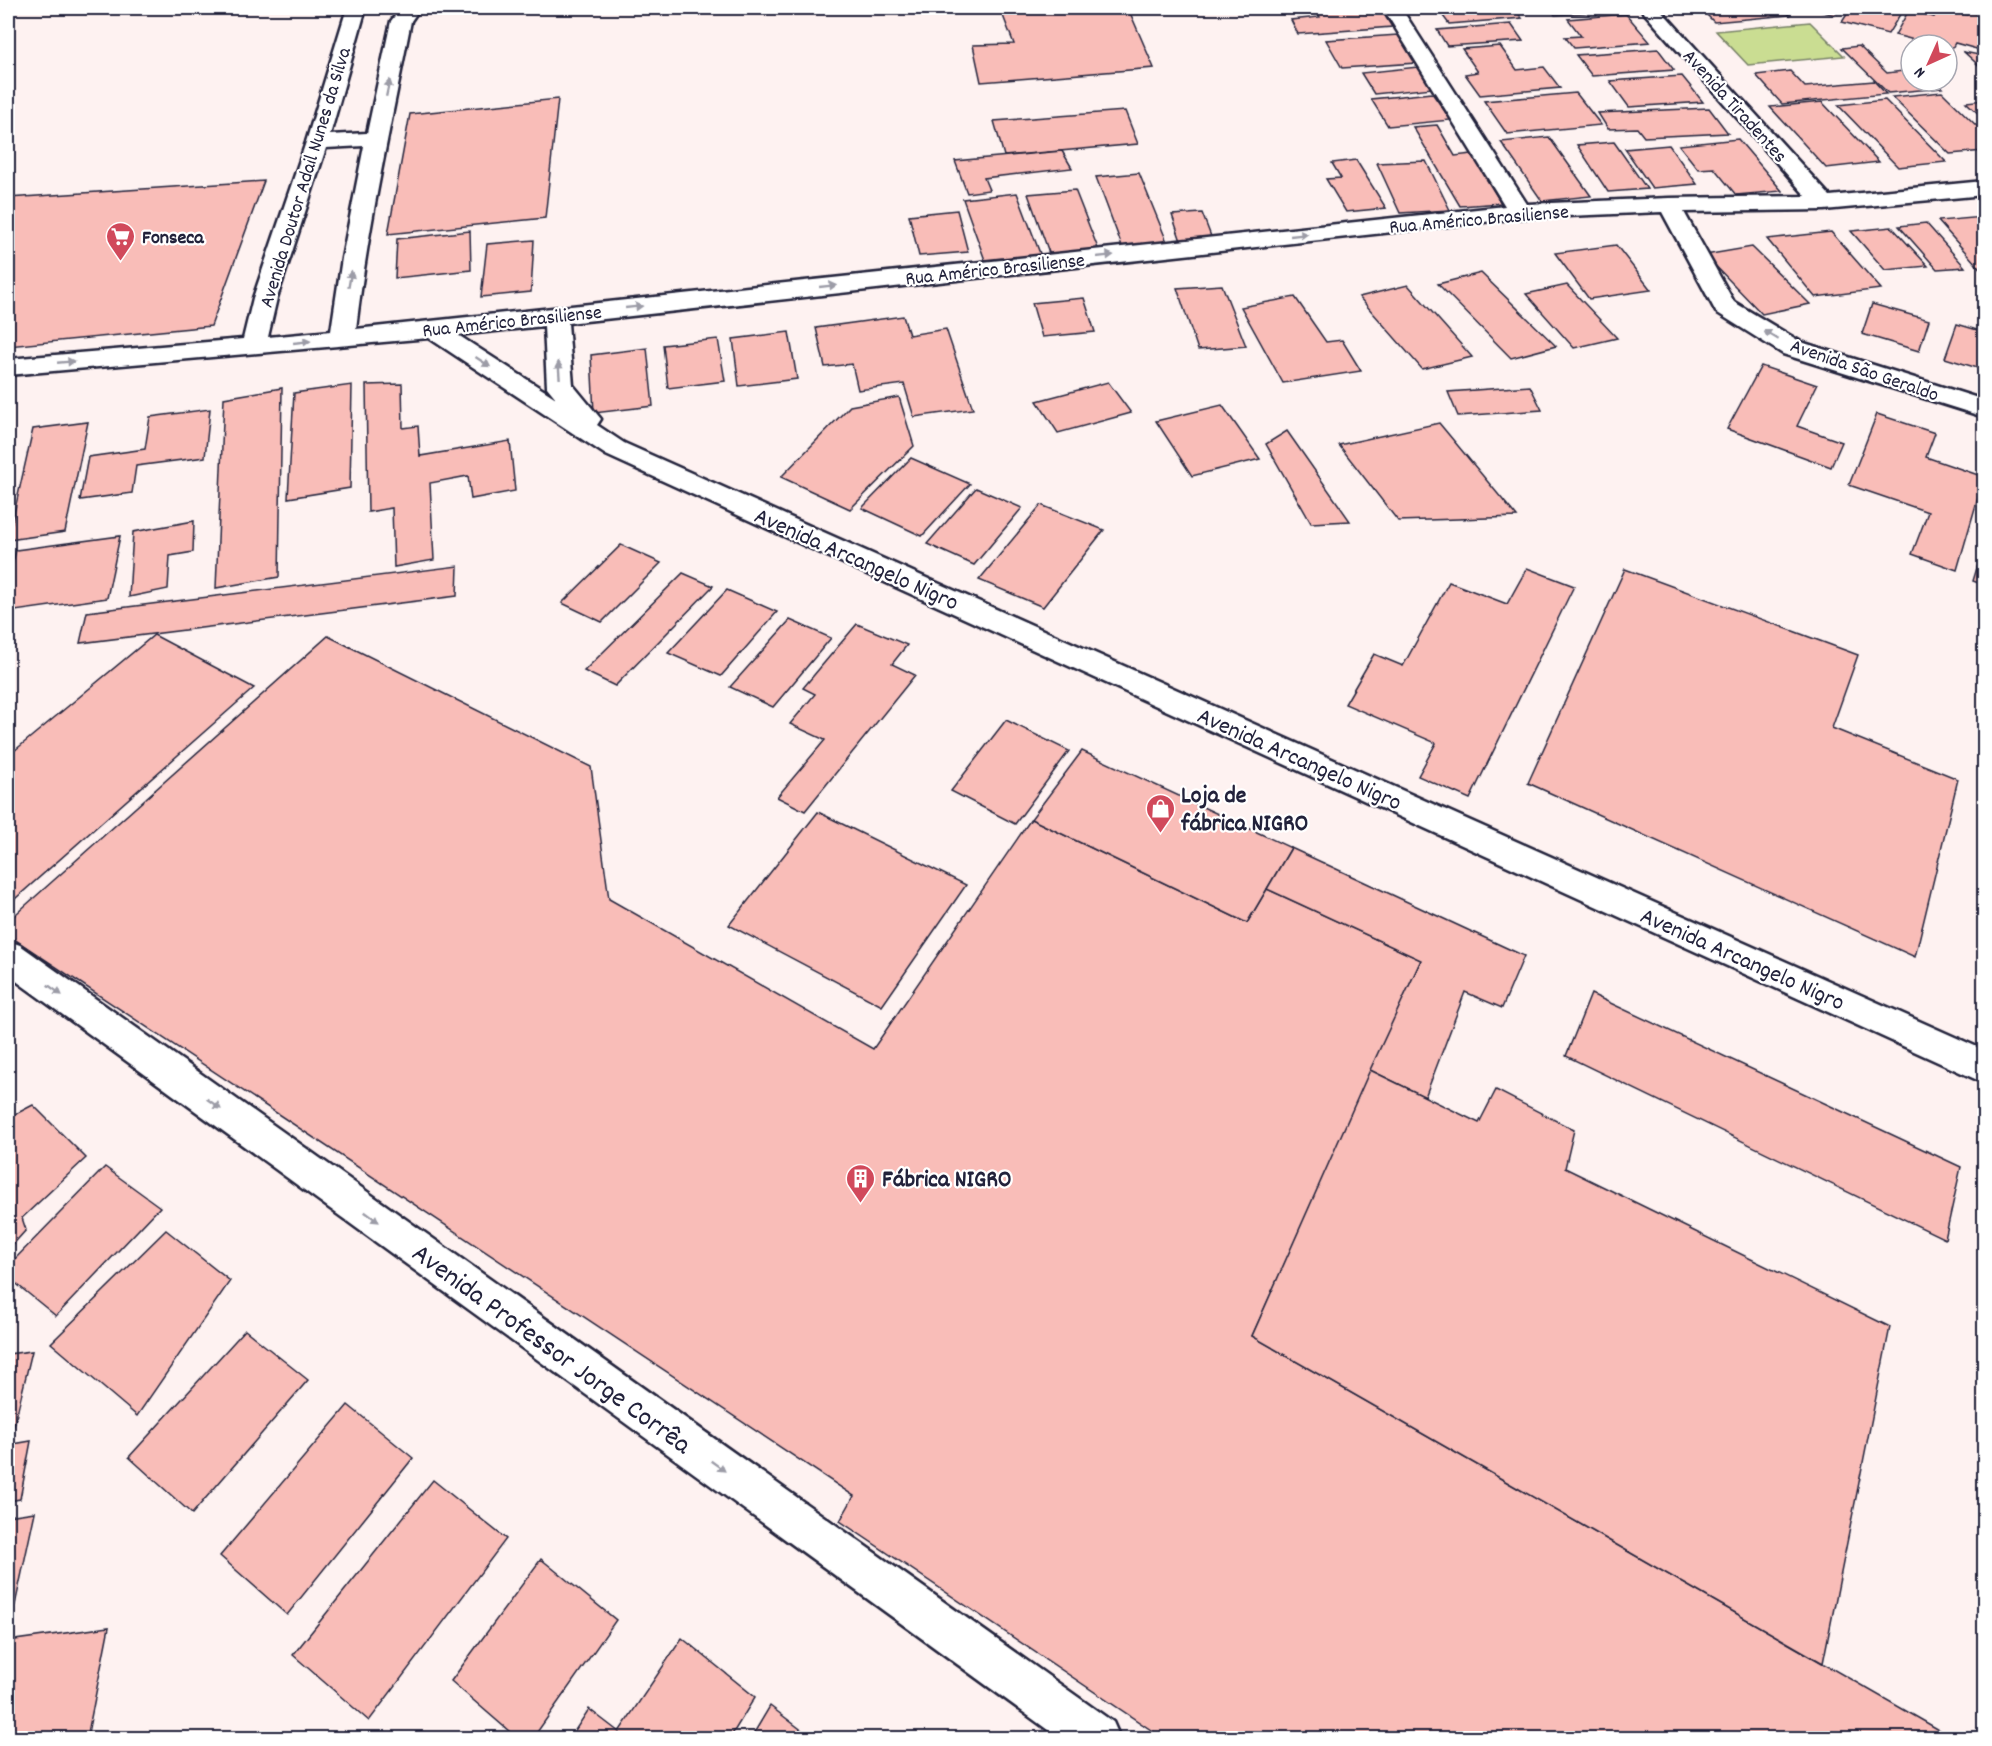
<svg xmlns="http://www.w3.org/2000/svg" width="1992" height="1746" font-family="Dekko,sans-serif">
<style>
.green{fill:#cadd92;stroke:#768066;stroke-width:1.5}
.building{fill:#f9bdb8;stroke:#22223b;stroke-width:1.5}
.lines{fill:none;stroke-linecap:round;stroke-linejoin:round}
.street-casing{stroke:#22223b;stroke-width:5}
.street{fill:#fff;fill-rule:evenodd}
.oneway{fill:#9c9ca7}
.labels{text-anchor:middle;stroke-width:4.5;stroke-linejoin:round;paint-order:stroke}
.far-street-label{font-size:20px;fill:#22223b;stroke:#fff}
.far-poi-label{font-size:20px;font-weight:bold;fill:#22223b;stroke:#fff;text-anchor:start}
.street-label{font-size:24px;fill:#22223b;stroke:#fff}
.poi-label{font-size:24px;font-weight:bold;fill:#22223b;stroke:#fff;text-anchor:start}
.near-street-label{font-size:28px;fill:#22223b;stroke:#fff}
</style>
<rect width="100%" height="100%" fill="#fef2f1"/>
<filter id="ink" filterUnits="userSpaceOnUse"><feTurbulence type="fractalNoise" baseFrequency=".0167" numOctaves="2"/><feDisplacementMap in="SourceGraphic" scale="12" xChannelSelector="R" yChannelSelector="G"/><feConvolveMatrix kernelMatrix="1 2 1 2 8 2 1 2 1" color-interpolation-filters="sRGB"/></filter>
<g filter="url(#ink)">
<path class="green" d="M1810,22L1844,56L1748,65L1716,31Z"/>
<g class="building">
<path d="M1000,8H1128L1154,68L981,82L973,45L1014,44Z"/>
<path d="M1334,8H1380L1392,27L1298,34L1291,20L1320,17L1315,9Z"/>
<path d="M1437,8H1472L1476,13L1515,10L1522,18L1449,24Z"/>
<path d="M1550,8H1621L1623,10L1555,15Z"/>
<path d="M1700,8H1783L1790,15L1714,22Z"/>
<path d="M1808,8H1840L1835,15Z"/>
<path d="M1851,8H1904L1888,34L1842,22Z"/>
<path d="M1939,8L1967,15L1969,11L1984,15V51L1955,43L1951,50L1947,48V45H1934L1895,35L1909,10L1934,17Z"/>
<path d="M1626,14L1650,42L1574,48L1565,37L1581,36L1568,19Z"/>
<path d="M1511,24L1523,41L1447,46L1437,30Z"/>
<path d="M1398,35L1416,63L1342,68L1326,40Z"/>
<path d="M1500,46L1517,70L1544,67L1560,88L1480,95L1465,74L1478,72L1462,49Z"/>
<path d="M1859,46L1887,73L1911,70V81H1935L1942,88L1888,93L1842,48Z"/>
<path d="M1658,49L1674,70L1592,76L1576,55Z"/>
<path d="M1964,52L1984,56V70Z"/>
<path d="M1418,67L1433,88L1374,94L1361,73Z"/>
<path d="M1790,71L1805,87L1874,81L1886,94L1782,104L1756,75Z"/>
<path d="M1682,76L1703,102L1629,107L1610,81Z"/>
<path d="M1942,92L1984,133V151L1950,154L1892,97Z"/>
<path d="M1432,93L1451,120L1388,126L1371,99Z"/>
<path d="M1576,93L1601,125L1507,134L1484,101Z"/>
<path d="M558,99L545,218L388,234L410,114Z"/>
<path d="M1885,100L1946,162L1898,167L1838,105Z"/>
<path d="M1984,100V119L1966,102Z"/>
<path d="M1822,102L1879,162L1826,168L1770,107Z"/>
<path d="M1709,108L1728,133L1644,137L1637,128L1608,129L1598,113Z"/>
<path d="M1125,111L1138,144L1004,156L994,121Z"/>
<path d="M1437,125L1455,156L1472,154L1501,203L1460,206L1413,127Z"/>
<path d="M1549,137L1591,196L1542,201L1501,142Z"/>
<path d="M1738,139L1782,191L1736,195L1714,168L1698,169L1679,145Z"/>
<path d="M1614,142L1647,189L1608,192L1577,145Z"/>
<path d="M1669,145L1697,184L1652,188L1625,149Z"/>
<path d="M1062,151L1072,168L984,178L989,190L967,193L955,161Z"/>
<path d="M1356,160L1386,208L1346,212L1326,179L1341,178L1332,163Z"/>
<path d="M1426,161L1450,210L1400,213L1377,163Z"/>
<path d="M1139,173L1170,249L1125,254L1096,177Z"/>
<path d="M264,181L211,326L8,346V198Z"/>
<path d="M1075,190L1101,256L1052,261L1028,194Z"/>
<path d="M1017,193L1041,256L986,263L963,199Z"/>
<path d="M957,210L968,252L919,256L909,215Z"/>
<path d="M1202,213L1212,239L1181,241L1172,215Z"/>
<path d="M1984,217V273L1938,221Z"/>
<path d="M1926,223L1965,267L1937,269L1899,226Z"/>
<path d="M1892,227L1928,266L1885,270L1851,231Z"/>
<path d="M470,231L471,270L395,278L397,239Z"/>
<path d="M1831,232L1881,289L1815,297L1767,239Z"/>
<path d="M534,240L531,292L481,297L487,244Z"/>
<path d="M1616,245L1651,290L1589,299L1555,253Z"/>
<path d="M1752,247L1810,304L1762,314L1705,255Z"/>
<path d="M1481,273L1556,346L1511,358L1438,284Z"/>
<path d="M1222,285L1246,346L1198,350L1177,288Z"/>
<path d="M1408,285L1472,357L1422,369L1359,297Z"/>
<path d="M1567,285L1617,338L1574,348L1526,294Z"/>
<path d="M1295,297L1326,342L1342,340L1361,371L1283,383L1241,307Z"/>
<path d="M1084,298L1095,332L1042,337L1032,303Z"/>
<path d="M1872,304L1929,320L1919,351L1862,334Z"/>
<path d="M903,316L909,335L946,329L973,409L914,417L904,384L858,390L852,364L825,367L816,328Z"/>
<path d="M1957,324L1984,332V370L1945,358Z"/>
<path d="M789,332L797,379L739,386L733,339Z"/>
<path d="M718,339L725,381L668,388L663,345Z"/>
<path d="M647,348L653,406L594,413L591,355Z"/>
<path d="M1761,366L1817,385L1797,426L1842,442L1831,467L1727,429Z"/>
<path d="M1108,382L1131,413L1058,433L1037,401Z"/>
<path d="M402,384L403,428L418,426L420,456L510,441L515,491L471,499L468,476L430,483L434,560L394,567L392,508L368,512L366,385Z"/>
<path d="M352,385L350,488L288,498L294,393Z"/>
<path d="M1530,386L1542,410L1458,416L1448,392Z"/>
<path d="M282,388L279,577L216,588L224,398Z"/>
<path d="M899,397L914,446L850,509L781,477L850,406Z"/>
<path d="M1222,405L1260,459L1192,476L1156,421Z"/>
<path d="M210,409L205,457L136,466L132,493L80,500L88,457L145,449L150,417Z"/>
<path d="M1877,414L1935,433L1926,457L1984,477L1957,570L1912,554L1928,512L1849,485Z"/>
<path d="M88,422L65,532L8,540L33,429Z"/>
<path d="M1439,423L1517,517L1398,521L1339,445Z"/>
<path d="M1287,431L1350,521L1311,523L1266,444Z"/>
<path d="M911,458L970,484L922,536L862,508Z"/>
<path d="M976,488L1022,508L974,565L927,544Z"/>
<path d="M1041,505L1104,530L1043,607L979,580Z"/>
<path d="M194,521L193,552L170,556L168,589L129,597L133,532Z"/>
<path d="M120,536L107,598L8,612V582L16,550Z"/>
<path d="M621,545L661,563L602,622L562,603Z"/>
<path d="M1984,545V585L1973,581Z"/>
<path d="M458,566L457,596L80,643L87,612Z"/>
<path d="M1527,568L1574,586L1470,799L1418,776L1436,743L1345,704L1374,654L1403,666L1449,582L1507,604Z"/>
<path d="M1625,569L1858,655L1832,728L1958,779L1915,957L1528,783Z"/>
<path d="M683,573L713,586L615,686L584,671Z"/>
<path d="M727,590L777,612L721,676L668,653Z"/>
<path d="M790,620L831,638L773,707L730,687Z"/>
<path d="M857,624L907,645L892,664L915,675L805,811L777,797L825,740L790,724L815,694L803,688Z"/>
<path d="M154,635L254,688L8,905V756Z"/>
<path d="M328,636L591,767L609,899L873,1049L1031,819L1247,923L1267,889L1421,960L1252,1336L1941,1731L1940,1738H1163L840,1521L854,1496L8,935V921Z"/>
<path d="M1006,720L1069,751L1015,824L951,791Z"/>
<path d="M1082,751L1291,848L1247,923L1031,819Z"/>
<path d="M818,812L966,885L882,1006L729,925Z"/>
<path d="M1291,848L1524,956L1502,1008L1465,992L1425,1097L1370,1070L1421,960L1267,889Z"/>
<path d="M1591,994L1961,1167L1945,1239L1566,1056Z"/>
<path d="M1370,1070L1479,1123L1496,1090L1574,1130L1565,1168L1890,1327L1823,1663L1252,1336Z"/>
<path d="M33,1105L86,1158L22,1218L26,1230L8,1250V1118Z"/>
<path d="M105,1167L160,1207L56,1316L8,1277V1266Z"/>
<path d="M166,1230L230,1281L137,1416L51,1343Z"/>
<path d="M245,1330L308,1380L192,1514L129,1457Z"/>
<path d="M32,1351L13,1430L8,1431V1354Z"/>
<path d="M348,1405L413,1458L287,1615L220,1556Z"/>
<path d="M31,1441L20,1499L8,1501V1445Z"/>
<path d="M433,1480L506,1539L369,1721L293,1655Z"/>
<path d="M35,1512L15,1605L8,1606V1516Z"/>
<path d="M541,1559L616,1620L533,1738H517L451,1681Z"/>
<path d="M109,1627L87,1738H8V1641Z"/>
<path d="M682,1638L755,1697L730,1738H570L589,1709L619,1732Z"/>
<path d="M770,1706L812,1738H751Z"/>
</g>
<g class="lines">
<defs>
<g id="street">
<path d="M347,8H366L330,135L367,133L391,21L401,8H420L411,21C391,124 368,225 356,329L1505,206L1383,8H1401L1527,204L1669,198L1806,196L1640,8H1659L1830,196L1984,181V195L1824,210L1684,212L1734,302L1801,342L1984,400V417L1783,354L1716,312L1662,212L1520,218L568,323L573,385L601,419L597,425L624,443L1984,1050V1083L606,455L429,338L8,375V359L243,339L253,298L306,142ZM364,146L342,258L331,331L268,337L277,298L326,148ZM544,326L547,387L556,398L458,335Z"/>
<path d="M8,941L20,945L1113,1722L1120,1738H1059L8,975Z"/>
</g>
</defs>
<use href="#street" class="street-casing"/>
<use href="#street" class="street"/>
</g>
<defs><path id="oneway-solid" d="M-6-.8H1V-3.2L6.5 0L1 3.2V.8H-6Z" transform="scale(1.5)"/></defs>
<g class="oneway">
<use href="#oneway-solid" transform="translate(388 88) rotate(-78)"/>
<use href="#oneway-solid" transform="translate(1299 235) rotate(-6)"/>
<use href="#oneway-solid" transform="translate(1105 256) rotate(-6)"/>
<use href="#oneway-solid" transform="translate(350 279) rotate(-80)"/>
<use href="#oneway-solid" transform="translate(828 286) rotate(-6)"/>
<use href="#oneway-solid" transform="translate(634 307) rotate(-6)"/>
<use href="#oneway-solid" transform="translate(1771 335) rotate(-149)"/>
<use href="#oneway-solid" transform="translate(302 342) rotate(-6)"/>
<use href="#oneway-solid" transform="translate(66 362) rotate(-5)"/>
<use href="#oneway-solid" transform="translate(483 362) rotate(33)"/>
<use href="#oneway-solid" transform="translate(559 370) rotate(-94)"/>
<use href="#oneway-solid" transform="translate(55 990) rotate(36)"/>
<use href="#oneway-solid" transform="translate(214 1104) rotate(36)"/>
<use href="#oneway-solid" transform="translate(372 1217) rotate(36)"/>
<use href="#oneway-solid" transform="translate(718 1466) rotate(36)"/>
</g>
</g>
<defs>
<symbol id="supermarket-pin" viewBox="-11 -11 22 30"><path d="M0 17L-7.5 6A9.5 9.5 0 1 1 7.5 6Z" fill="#d1495b" stroke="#fff"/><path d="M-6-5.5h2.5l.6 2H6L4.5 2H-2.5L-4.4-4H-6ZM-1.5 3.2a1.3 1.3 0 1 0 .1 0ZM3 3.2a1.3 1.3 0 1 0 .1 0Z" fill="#fff"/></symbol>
<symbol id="shop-pin" viewBox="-11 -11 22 30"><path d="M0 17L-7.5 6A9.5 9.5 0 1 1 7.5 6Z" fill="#d1495b" stroke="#fff"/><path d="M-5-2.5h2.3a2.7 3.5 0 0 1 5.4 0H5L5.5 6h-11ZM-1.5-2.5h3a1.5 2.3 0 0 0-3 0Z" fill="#fff"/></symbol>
<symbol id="building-pin" viewBox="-11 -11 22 30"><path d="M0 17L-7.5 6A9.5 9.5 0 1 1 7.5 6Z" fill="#d1495b" stroke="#fff"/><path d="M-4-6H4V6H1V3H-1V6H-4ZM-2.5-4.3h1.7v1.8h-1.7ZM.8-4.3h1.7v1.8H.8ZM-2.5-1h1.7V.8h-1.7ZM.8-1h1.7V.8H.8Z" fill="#fff"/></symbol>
</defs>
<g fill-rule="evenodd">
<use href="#supermarket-pin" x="104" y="220" width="33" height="45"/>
<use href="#shop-pin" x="1144" y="792" width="33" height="45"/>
<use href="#building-pin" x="844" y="1162" width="33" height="45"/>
</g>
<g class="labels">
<g class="far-street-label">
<text transform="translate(1736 105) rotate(48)" y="7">Avenida Tiradentes</text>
<text transform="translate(304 177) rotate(-73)" y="7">Avenida Doutor Adail Nunes da Silva</text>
<text transform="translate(1479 218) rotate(-5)" y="7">Rua Américo Brasiliense</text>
<text transform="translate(995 268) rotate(-6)" y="7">Rua Américo Brasiliense</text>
<text transform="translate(512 320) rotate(-6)" y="7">Rua Américo Brasiliense</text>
<text transform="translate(1865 369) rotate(19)" y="7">Avenida São Geraldo</text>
</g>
<g class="far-poi-label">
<text x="142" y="243">Fonseca</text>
</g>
<g class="street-label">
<text transform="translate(857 558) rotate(24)" y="8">Avenida Arcangelo Nigro</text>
<text transform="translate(1300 758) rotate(24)" y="8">Avenida Arcangelo Nigro</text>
<text transform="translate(1743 958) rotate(24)" y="8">Avenida Arcangelo Nigro</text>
</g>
<g class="poi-label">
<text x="1181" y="802">Loja de<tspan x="1181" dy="28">fábrica NIGRO</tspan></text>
<text x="882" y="1186">Fábrica NIGRO</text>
</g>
<g class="near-street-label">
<text transform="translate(553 1347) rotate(36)" y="10">Avenida Professor Jorge Corrêa</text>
</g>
</g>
<rect width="1992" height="1746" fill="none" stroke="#fff" stroke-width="30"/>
<rect x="15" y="15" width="1962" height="1716" fill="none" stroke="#22223b" stroke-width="2" filter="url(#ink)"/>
<g transform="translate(1929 63) rotate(225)"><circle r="28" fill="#ffffff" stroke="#a7a7b1" stroke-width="1.5"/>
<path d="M0-4.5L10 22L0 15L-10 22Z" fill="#d1495b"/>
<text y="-9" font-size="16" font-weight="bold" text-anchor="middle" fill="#22223b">N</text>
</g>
</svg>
